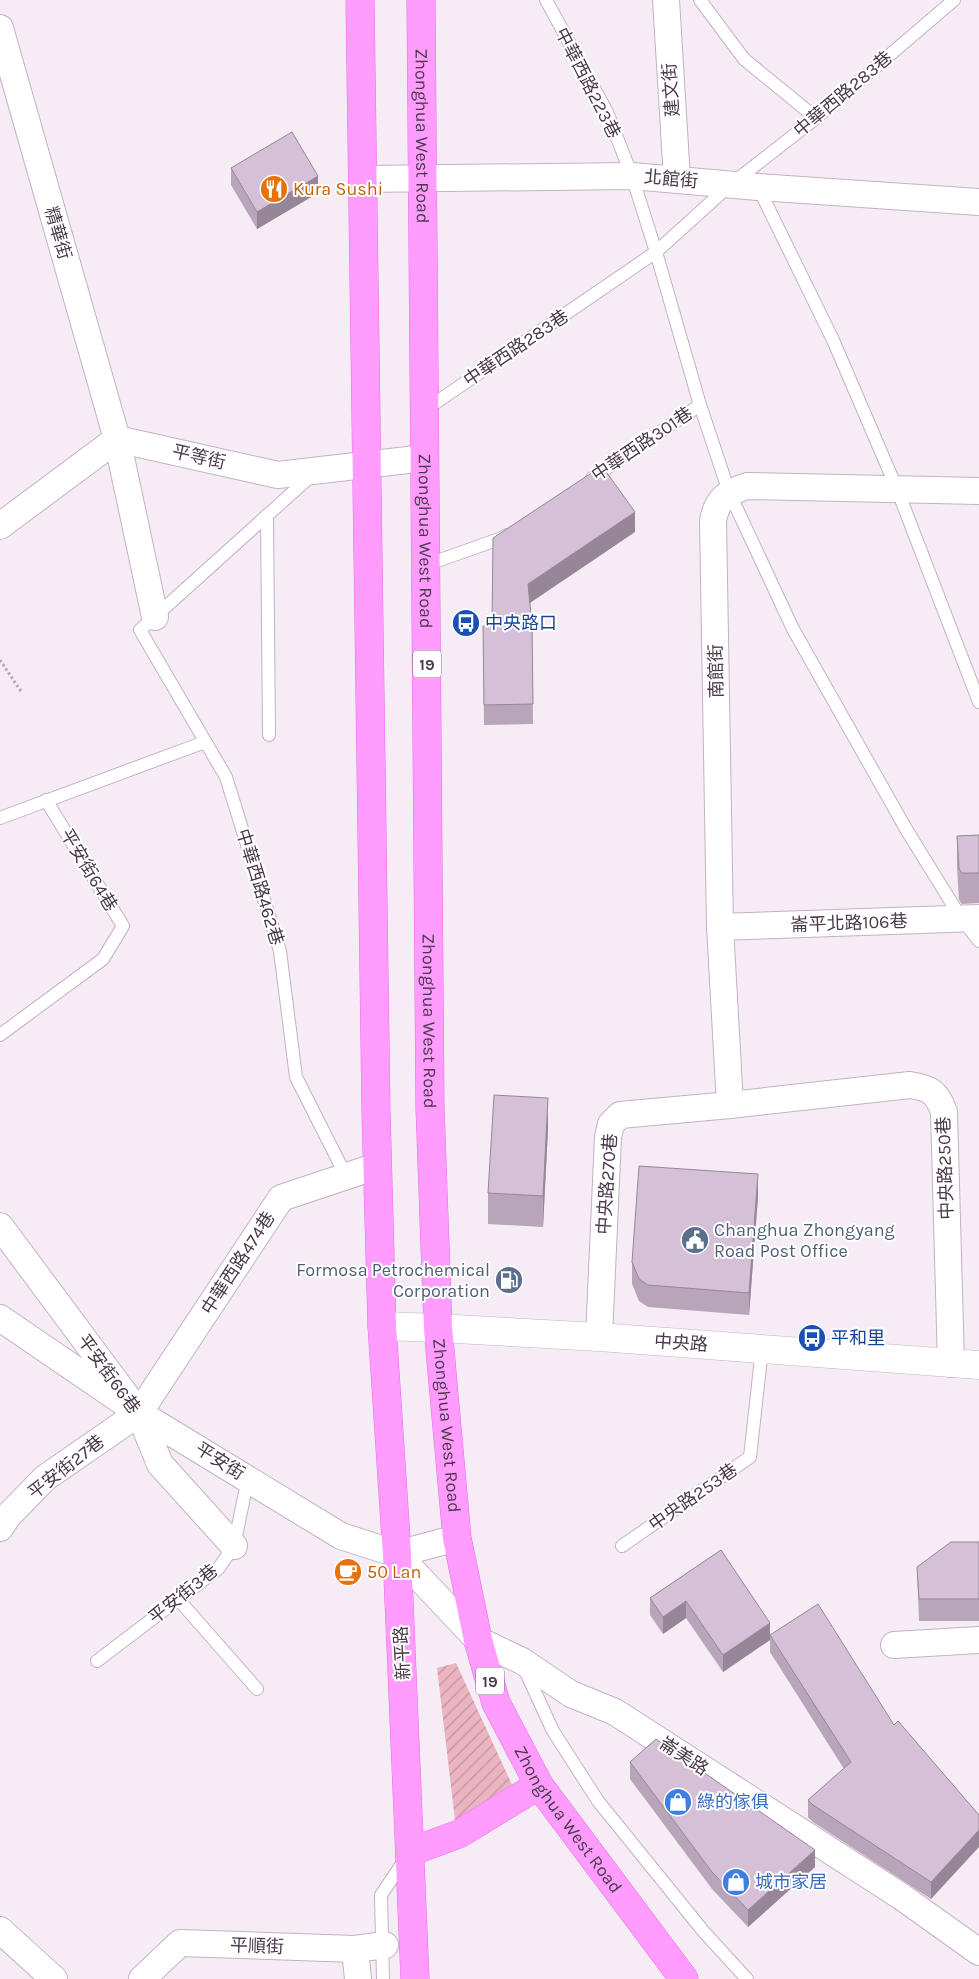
<svg xmlns="http://www.w3.org/2000/svg" width="979" height="1979" font-family="Karla,'Noto Sans TC',sans-serif">
<style>
.garden{fill:url(#garden-furrows)}
.lines{fill:none;stroke-linecap:round;stroke-linejoin:round}
.service-casing{stroke:#c5b0c5;stroke-width:14}
.minor-casing{stroke:#c5b0c5;stroke-width:28}
.tertiary-casing{stroke:#c5b0c5;stroke-width:29}
.primary-casing{stroke:#e868e8;stroke-width:29}
.path{stroke:#c39ec5;stroke-width:3;stroke-dasharray:2.5 2.5;stroke-linecap:butt}
.service{stroke:#fff;stroke-width:12}
.minor{stroke:#fff;stroke-width:26}
.tertiary{stroke:#fff;stroke-width:28}
.primary{stroke:#ff9cfd;stroke-width:28}
.wall{fill:#b8a5ba}
.shaded-wall{fill:#968697}
.building{fill:#d6c0d8;stroke:#968697}
.labels{text-anchor:middle;stroke-width:4;stroke-linejoin:round;paint-order:stroke}
.shield{fill:#fff;stroke:#807481;stroke-width:1}
.shield-label{font-size:16px;font-weight:bold;fill:#4a394b}
.street-label{font-size:18px;fill:#4a394b;stroke:#fff}
.food-label{font-size:18px;fill:#c56008;stroke:#fff;text-anchor:start}
.transit-label{font-size:18px;fill:#164399;stroke:#fff;text-anchor:start}
.service-label{font-size:18px;fill:#4e5e75;stroke:#fff;text-anchor:start}
.shop-label{font-size:18px;fill:#366cbe;stroke:#fff;text-anchor:start}
</style>
<defs>
<pattern id="garden-furrows" width="10" height="10" patternUnits="userSpaceOnUse" patternTransform="scale(1.25)"><rect width="10" height="10" fill="#ebb4c1"/><path d="M-1 1l2-2M0 10L10 0M9 11l2-2" fill="none" stroke="#c0939f"/></pattern>
</defs>
<rect width="100%" height="100%" fill="#f6ecf6"/>
<path class="garden" d="M456,1663L514,1789L455,1820L437,1668Z"/>
<g class="lines">
<defs>
<g id="service">
<path d="M546,0L607,112L632,176L656,252L700,405L729,492L793,629L906,829L961,918L979,941"/>
<path d="M700,0L744,59L816,118"/>
<path d="M758,187L833,340L897,489L979,702"/>
<path d="M425,410L656,252L730,185L816,118L954,0"/>
<path d="M312,475L140,630L226,777L280,951L296,1077L346,1176"/>
<path d="M592,478L700,405"/>
<path d="M267,515L269,735"/>
<path d="M426,565L502,538L507,535"/>
<path d="M0,818L205,742"/>
<path d="M0,1035L103,959L123,926L46,800"/>
<path d="M622,1546L750,1457L762,1349"/>
<path d="M178,1599L257,1689"/>
<path d="M97,1661L218,1569L234,1546L248,1478"/>
<path d="M524,1668L553,1731L598,1801L704,1932L747,1979"/>
<path d="M383,1979L381,1895L406,1858"/>
</g>
<g id="minor">
<path d="M666,0L677,179"/>
<path d="M0,28L117,439L155,617"/>
<path d="M362,179L632,176L758,187L979,202"/>
<path d="M0,526L117,439L278,475L425,458"/>
<path d="M720,927L979,918"/>
<path d="M730,1105L720,927L713,521C717,499 726,493 747,486L979,491"/>
<path d="M0,1226L139,1413L160,1464L234,1546"/>
<path d="M0,1318L139,1413L341,1536L397,1554L457,1538"/>
<path d="M599,1337L608,1137L611,1124L620,1115L730,1105L910,1085C930,1088 937,1092 944,1112L951,1364"/>
<path d="M0,1528L8,1516L45,1478L139,1413L281,1198L377,1166"/>
<path d="M397,1554L478,1640L522,1661L571,1694L615,1712L902,1897L979,1952"/>
<path d="M894,1645L979,1640"/>
<path d="M0,1930L54,1979"/>
<path d="M355,1949L358,1979"/>
<path d="M142,1979L180,1943L355,1949L385,1945"/>
</g>
<path id="tertiary" d="M382,1326L438,1328L599,1337L979,1365"/>
<g id="primary">
<path d="M360,0L376,1112L382,1326L397,1554L415,1979"/>
<path id="s1" d="M421,0L430,1108L438,1328L457,1538L478,1640L496,1703L539,1785L684,1979"/>
<path d="M410,1852L459,1834L539,1785"/>
</g>
</defs>
<use href="#service" class="service-casing"/>
<use href="#minor" class="minor-casing"/>
<use href="#tertiary" class="tertiary-casing"/>
<use href="#primary" class="primary-casing"/>
<path class="path" d="M0,660L22,693"/>
<use href="#service" class="service"/>
<use href="#minor" class="minor"/>
<use href="#tertiary" class="tertiary"/>
<use href="#primary" class="primary"/>
</g>
<g class="wall">
<path d="M231,168L318,193L257,229L231,185Z"/>
<path d="M635,532L530,603L532,625L533,724L484,725L483,626H492Z"/>
<path d="M979,835V903L962,904L959,900L957,867V836Z"/>
<path d="M548,1129L543,1227L488,1224V1193Z"/>
<path d="M758,1196L749,1315L648,1307L639,1301L632,1284V1262Z"/>
<path d="M979,1542V1621H919L917,1567Z"/>
<path d="M721,1550L770,1635L894,1725L979,1815L931,1899L813,1822L808,1817V1800L844,1769L770,1652V1640L723,1672L686,1618L663,1634L650,1615V1598Z"/>
<path d="M630,1762L815,1867L748,1927L712,1889L630,1779Z"/>
</g>
<g class="shaded-wall">
<path d="M318,176V193L257,229V212Z"/>
<path d="M635,512V532L528,604V584Z"/>
<path d="M548,1098V1129L543,1227V1196Z"/>
<path d="M758,1174V1196L749,1315V1293Z"/>
<path d="M686,1601V1618L663,1634V1617Z"/>
<path d="M770,1623V1640L723,1672V1655Z"/>
<path d="M979,1830V1847L931,1899V1882Z"/>
<path d="M815,1850V1867L748,1927V1910Z"/>
</g>
<g class="building">
<path d="M292,132L318,176L257,212L231,168Z"/>
<path d="M602,466L635,512L528,584L532,625L533,704L484,705L483,626H492L493,538Z"/>
<path d="M979,835V873H962L959,869L957,836Z"/>
<path d="M494,1095L548,1098L543,1196L488,1193Z"/>
<path d="M639,1166L758,1174L749,1293L648,1285L639,1279L632,1262Z"/>
<path d="M951,1542H979V1599H919L917,1567Z"/>
<path d="M721,1550L770,1623L723,1655L686,1601L663,1617L650,1598Z"/>
<path d="M818,1604L894,1725L898,1721L979,1815V1830L931,1882L813,1805L808,1800L851,1762L770,1635Z"/>
<path d="M656,1739L815,1850L748,1910L712,1872L630,1762Z"/>
</g>
<defs>
<symbol id="restaurant-disc" viewBox="-11 -11 22 22"><circle r="9.5" fill="#e8710a" stroke="#fff"/><path d="M-5-6h1v4h1v-4h1v4h1v-4h1v5L-1.5 .5V6h-2V.5L-5-1ZM5-6V6H3V1.5H1.5Q1.5-4 5-6Z" fill="#fff"/></symbol>
<symbol id="bus-disc" viewBox="-11 -11 22 22"><circle r="9.5" fill="#1a4fb4" stroke="#fff"/><path d="M-5-6H5V4H4V6H2V4H-2V6H-4V4H-5ZM-3.5-4V0h7V-4ZM-3.5 1.2v1.5H-2V1.2ZM2 1.2v1.5H3.5V1.2Z" fill="#fff"/></symbol>
<symbol id="civic-disc" viewBox="-11 -11 22 22"><circle r="9.5" fill="#5c6f8a" stroke="#fff"/><path d="M-.6-6.5H3V-4.5H.6V-3L4-1V1h2V6H-6V1h2V-1L-.6-3ZM-1.2 2.5V6h2.4V2.5Z" fill="#fff"/></symbol>
<symbol id="fuel-disc" viewBox="-11 -11 22 22"><circle r="9.5" fill="#5c6f8a" stroke="#fff"/><path d="M-5.5-6h7V0h2V4h1.3V-2.5L3-4.5l.8-.8L6-3V5H2.5V1h-1V6h-7ZM-4.2-4.7v3.2H.2V-4.7Z" fill="#fff"/></symbol>
<symbol id="cafe-disc" viewBox="-11 -11 22 22"><circle r="9.5" fill="#e8710a" stroke="#fff"/><path d="M-5.5-4.5H6V0H3Q3 3.5 0 3.5H-2.5Q-5.5 3.5-5.5 0ZM3-3.2v2h1.7v-2ZM-6 4.5H4V6H-6Z" fill="#fff"/></symbol>
<symbol id="shop-disc" viewBox="-11 -11 22 22"><circle r="9.5" fill="#3f7fe0" stroke="#fff"/><path d="M-5-2.5h2.3a2.7 3.5 0 0 1 5.4 0H5L5.5 6h-11ZM-1.5-2.5h3a1.5 2.3 0 0 0-3 0Z" fill="#fff"/></symbol>
</defs>
<g fill-rule="evenodd">
<use href="#restaurant-disc" x="258" y="173" width="32" height="32"/>
<use href="#bus-disc" x="450" y="607" width="32" height="32"/>
<use href="#civic-disc" x="679" y="1224" width="32" height="32"/>
<use href="#fuel-disc" x="493" y="1264" width="32" height="32"/>
<use href="#bus-disc" x="796" y="1322" width="32" height="32"/>
<use href="#cafe-disc" x="332" y="1556" width="32" height="32"/>
<use href="#shop-disc" x="662" y="1786" width="32" height="32"/>
<use href="#shop-disc" x="720" y="1866" width="32" height="32"/>
</g>
<g class="labels">
<g class="shield">
<rect x="413" y="650.5" width="28" height="27" rx="4"/>
<rect x="476" y="1667.5" width="28" height="27" rx="4"/>
</g>
<g class="shield-label">
<text x="427" y="670">19</text>
<text x="490" y="1687">19</text>
</g>
<g class="street-label">
<text transform="translate(588 83) rotate(63)" y="6">中華西路223巷</text>
<text transform="translate(671 90) rotate(-94)" y="6">建文街</text>
<text transform="translate(843 94) rotate(-40)" y="6">中華西路283巷</text>
<text dy="6" stroke="none"><textPath href="#s1" startOffset="136">Zhonghua West Road</textPath></text>
<text transform="translate(671 179) rotate(5)" y="6">北館街</text>
<text transform="translate(58 233) rotate(74)" y="6">精華街</text>
<text transform="translate(516 348) rotate(-34)" y="6">中華西路283巷</text>
<text transform="translate(642 444) rotate(-34)" y="6">中華西路301巷</text>
<text transform="translate(199 457) rotate(13)" y="6">平等街</text>
<text dy="6" stroke="none"><textPath href="#s1" startOffset="541">Zhonghua West Road</textPath></text>
<text transform="translate(716 671) rotate(-91)" y="6">南館街</text>
<text transform="translate(89 870) rotate(59)" y="6">平安街64巷</text>
<text transform="translate(260 887) rotate(73)" y="6">中華西路462巷</text>
<text transform="translate(849 923) rotate(-2)" y="6">崙平北路106巷</text>
<text dy="6" stroke="none"><textPath href="#s1" startOffset="1021">Zhonghua West Road</textPath></text>
<text transform="translate(945 1168) rotate(-92)" y="6">中央路250巷</text>
<text transform="translate(607 1184) rotate(-86)" y="6">中央路270巷</text>
<text transform="translate(238 1263) rotate(-57)" y="6">中華西路474巷</text>
<text transform="translate(681 1343) rotate(4)" y="6">中央路</text>
<text transform="translate(109 1374) rotate(54)" y="6">平安街66巷</text>
<text dy="6" stroke="none"><textPath href="#s1" startOffset="1426">Zhonghua West Road</textPath></text>
<text transform="translate(220 1461) rotate(32)" y="6">平安街</text>
<text transform="translate(66 1467) rotate(-38)" y="6">平安街27巷</text>
<text transform="translate(693 1497) rotate(-35)" y="6">中央路253巷</text>
<text transform="translate(183 1594) rotate(-39)" y="6">平安街3巷</text>
<text transform="translate(402 1653) rotate(-93)" y="6">新平路</text>
<text transform="translate(684 1756) rotate(33)" y="6">崙美路</text>
<text dy="6" stroke="none"><textPath href="#s1" startOffset="1846">Zhonghua West Road</textPath></text>
<text transform="translate(257 1946) rotate(2)" y="6">平順街</text>
</g>
<g class="food-label">
<text x="293" y="195">Kura Sushi</text>
<text x="367" y="1578">50 Lan</text>
</g>
<g class="transit-label">
<text x="485" y="629">中央路口</text>
<text x="831" y="1344">平和里</text>
</g>
<g class="service-label">
<text x="714" y="1236">Changhua Zhongyang<tspan x="714" dy="21">Road Post Office</tspan></text>
<text x="490" y="1276" text-anchor="end">Formosa Petrochemical<tspan x="490" dy="21">Corporation</tspan></text>
</g>
<g class="shop-label">
<text x="697" y="1808">綠的傢俱</text>
<text x="755" y="1888">城市家居</text>
</g>
</g>
</svg>
